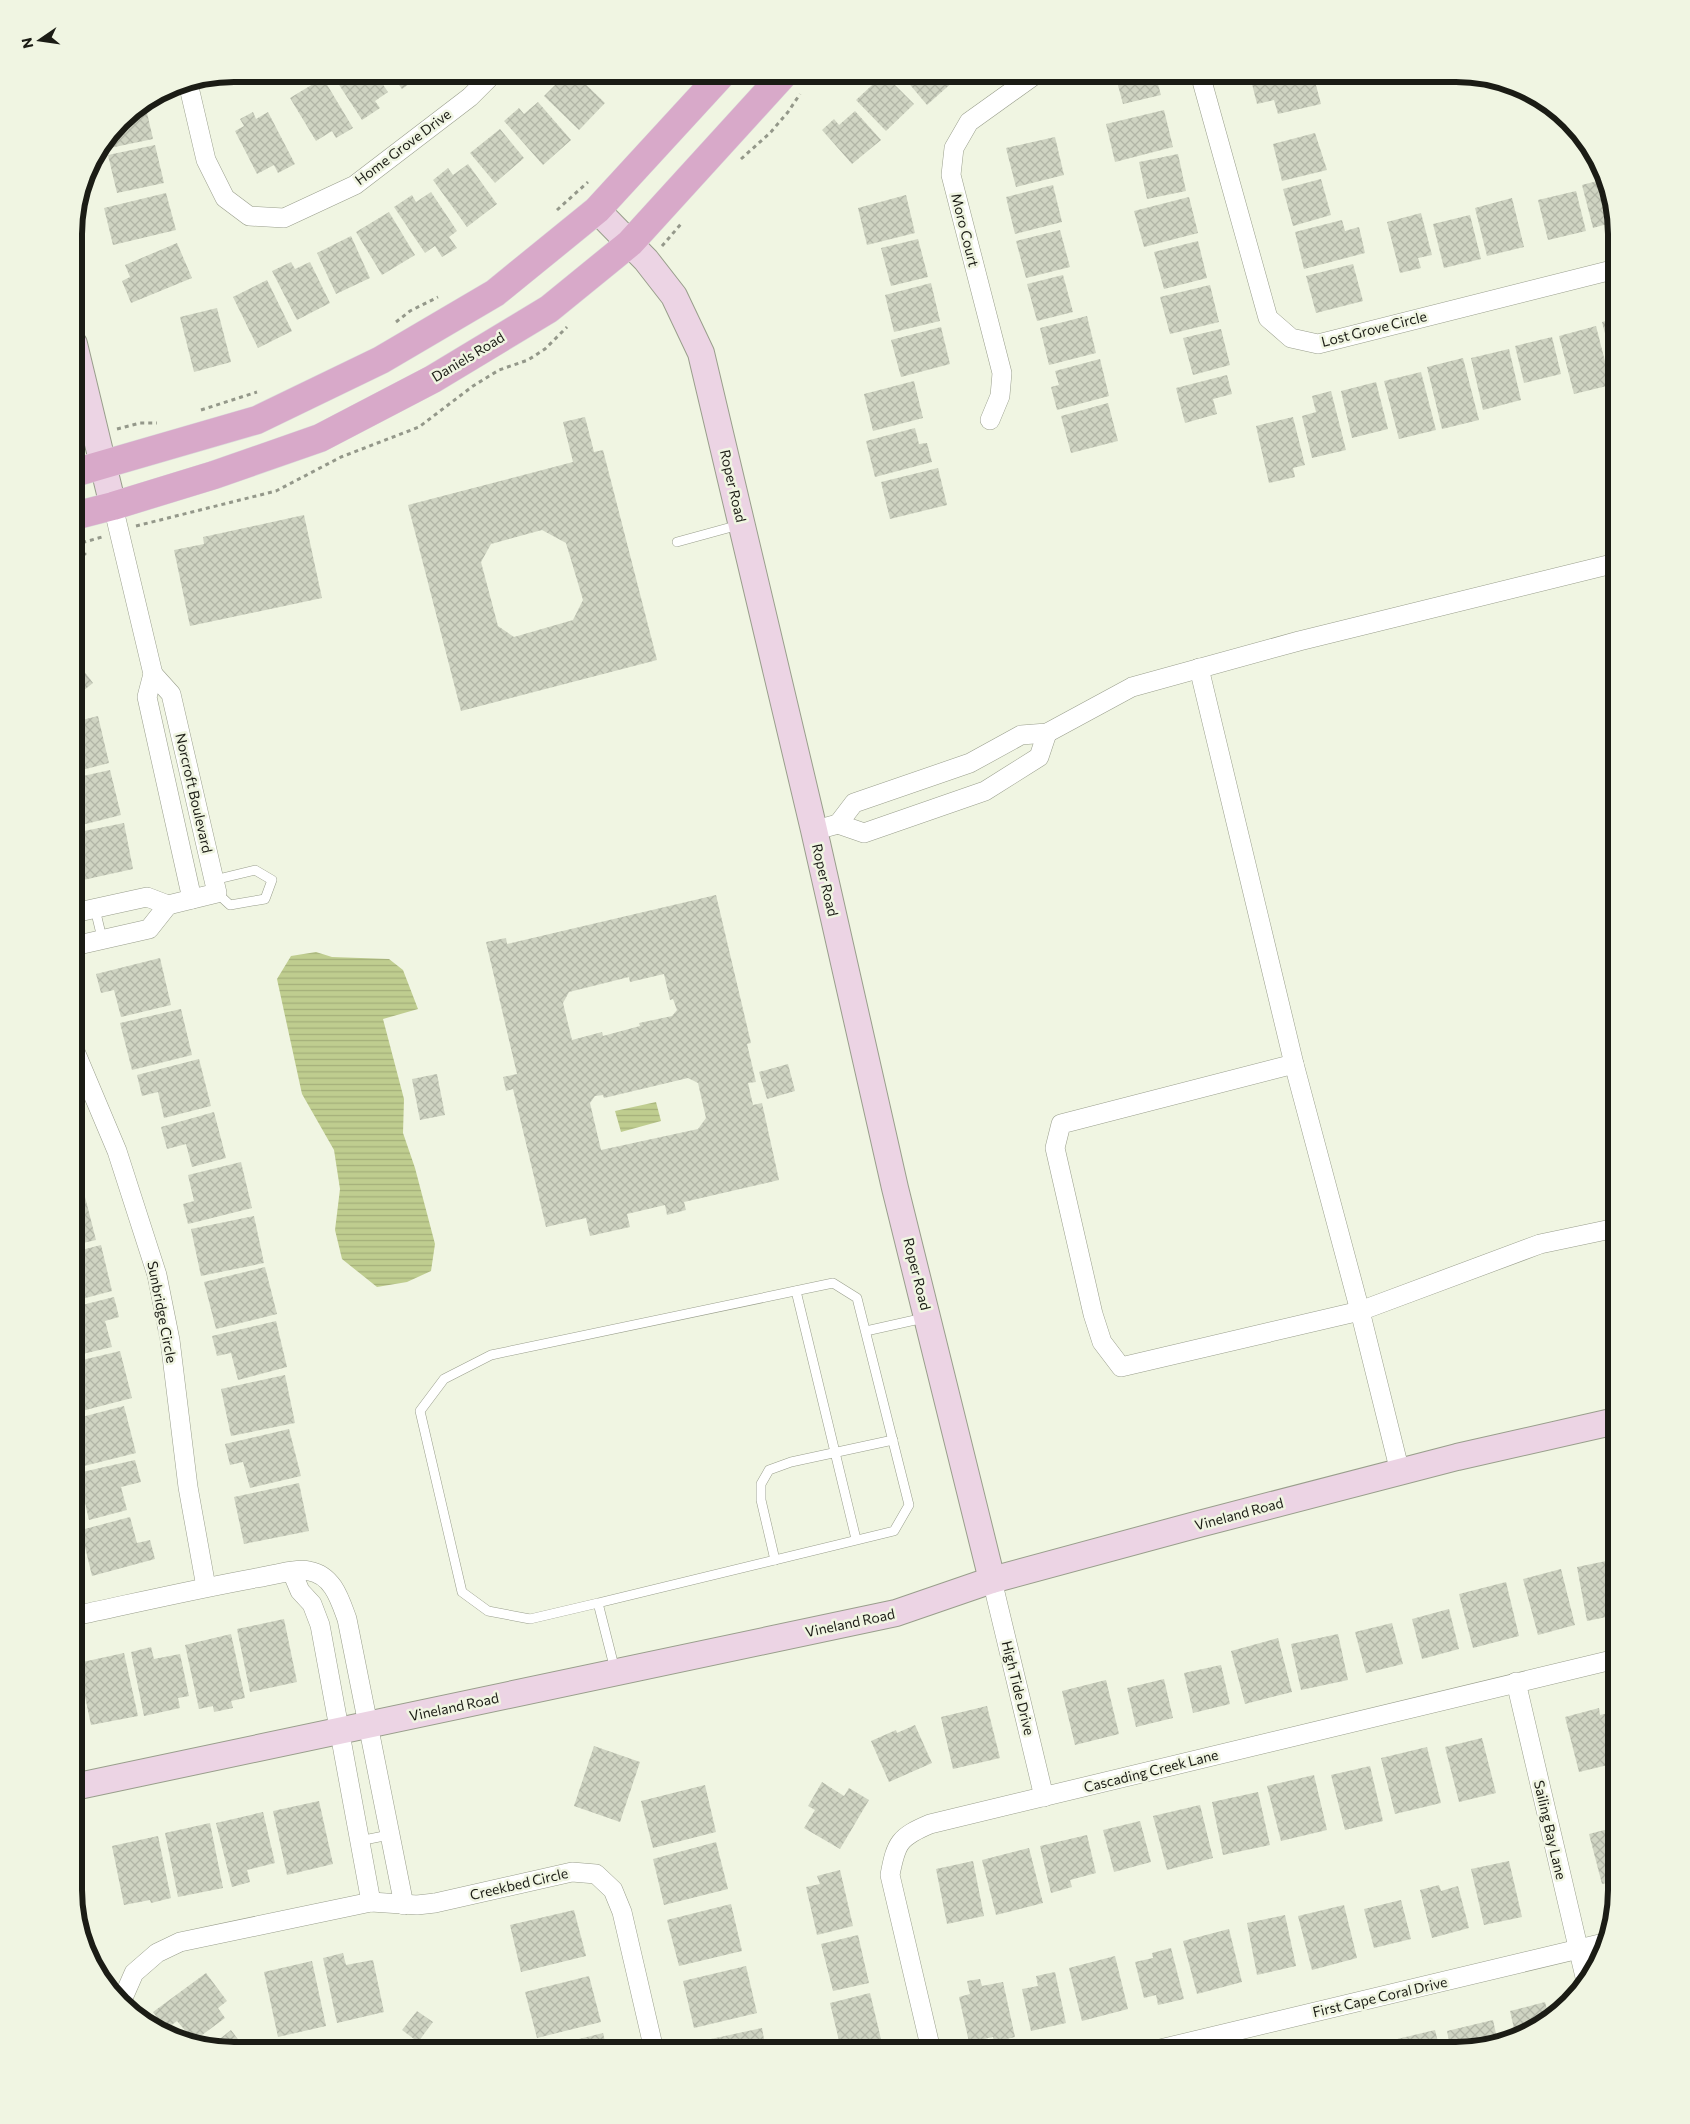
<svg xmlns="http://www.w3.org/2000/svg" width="1690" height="2124" font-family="Commissioner,sans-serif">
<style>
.water{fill:url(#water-rules)}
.building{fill:url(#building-cross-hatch);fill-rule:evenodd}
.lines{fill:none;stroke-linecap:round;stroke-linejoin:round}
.lane-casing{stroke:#999e8c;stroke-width:10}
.street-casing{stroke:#999e8c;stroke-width:20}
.secondary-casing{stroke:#999e8c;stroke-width:28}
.primary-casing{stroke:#dbdbda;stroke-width:29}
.path{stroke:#94988a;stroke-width:3;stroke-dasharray:4 4;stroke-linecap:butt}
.lane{stroke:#fff;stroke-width:9}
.street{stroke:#fff;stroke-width:19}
.secondary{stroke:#ecd4e4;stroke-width:26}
.primary{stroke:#d8a9c9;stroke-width:28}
.labels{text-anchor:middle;stroke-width:5;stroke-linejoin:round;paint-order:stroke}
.street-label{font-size:14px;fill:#1b1c15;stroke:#f0f5e2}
.rim{fill:none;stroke:#1b1c15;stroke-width:6}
</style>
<defs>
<pattern id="water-rules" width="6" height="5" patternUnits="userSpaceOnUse" patternTransform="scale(1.25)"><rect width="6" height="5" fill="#bfcd8f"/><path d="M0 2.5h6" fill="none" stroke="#a4af7a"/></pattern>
<pattern id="building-cross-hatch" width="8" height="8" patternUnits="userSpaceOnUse" patternTransform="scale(1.25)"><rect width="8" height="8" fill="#cfd4c2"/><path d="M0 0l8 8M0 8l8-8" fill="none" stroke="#b1b5a6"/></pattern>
</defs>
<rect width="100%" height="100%" fill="#f0f5e2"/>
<g class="water">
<path d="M316,952L332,957L389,959L403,970L418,1009L383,1019L404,1099L403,1133L415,1168L435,1244L431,1271L407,1282L377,1287L342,1259L335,1230L340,1189L334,1150L302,1094L277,979L291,956Z"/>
<path d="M656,1102L661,1121L621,1132L615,1111Z"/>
</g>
<g class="building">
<path d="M332,74H376L388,92L375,101L380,108L362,120Z"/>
<path d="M391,74H423L402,89Z"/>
<path d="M553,74H575L605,103L579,130L544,96L556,84L549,78Z"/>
<path d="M589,74H608L600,83Z"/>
<path d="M884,74L914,104L886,131L856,100Z"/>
<path d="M901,74H950L955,80L927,105Z"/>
<path d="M1115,74H1155L1161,95L1123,104Z"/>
<path d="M1293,74H1313L1321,104L1278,114L1274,100L1257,104L1252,84Z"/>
<path d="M323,78L353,128L336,138L332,131L316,141L290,98Z"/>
<path d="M538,102L571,140L543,165L504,121L519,108L524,114Z"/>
<path d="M145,104L153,139L110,148L108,141L128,114Z"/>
<path d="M1164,110L1173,147L1115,162L1106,124Z"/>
<path d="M855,111L881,140L852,164L822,130L834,119L839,125Z"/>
<path d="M253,112L256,119L268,112L295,164L278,173L274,165L257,174L235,131L244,126L240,119Z"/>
<path d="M500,129L524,158L495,183L470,153Z"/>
<path d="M1315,133L1327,170L1282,181L1273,144Z"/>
<path d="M1055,137L1064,175L1016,187L1006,148Z"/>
<path d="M155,145L164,183L117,193L108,155Z"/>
<path d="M1178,154L1186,191L1147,199L1139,162Z"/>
<path d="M468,164L497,204L467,227L433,180L448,168L453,175Z"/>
<path d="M1321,179L1331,215L1293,226L1283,189Z"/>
<path d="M1605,179L1614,222L1593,228L1582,185Z"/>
<path d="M1053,185L1062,222L1015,234L1006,197Z"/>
<path d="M1576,191L1586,231L1548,240L1538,200Z"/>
<path d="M431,192L457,231L449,237L457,248L442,257L435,246L425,253L394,207L412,195L416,202Z"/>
<path d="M166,193L176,230L113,245L104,208Z"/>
<path d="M906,195L915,233L867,245L858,208Z"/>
<path d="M1189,197L1198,233L1144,247L1134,211Z"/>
<path d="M1512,198L1524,247L1487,256L1475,208Z"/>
<path d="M389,212L415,255L382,275L356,232Z"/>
<path d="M1421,213L1432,255L1418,258L1421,268L1400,273L1387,222Z"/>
<path d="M1470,215L1481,259L1444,268L1433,224Z"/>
<path d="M1342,220L1345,231L1359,227L1365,253L1304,269L1295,232Z"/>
<path d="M1060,230L1070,267L1026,278L1016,241Z"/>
<path d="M351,236L370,278L336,294L317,253Z"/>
<path d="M918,239L928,277L891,286L881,248Z"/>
<path d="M1198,241L1207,278L1164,289L1154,252Z"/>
<path d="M177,243L192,278L131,303L122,281L130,277L125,265Z"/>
<path d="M291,262L295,269L310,262L330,303L297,320L272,271Z"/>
<path d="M1353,264L1363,301L1316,313L1306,276Z"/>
<path d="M1063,275L1073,312L1037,321L1027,284Z"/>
<path d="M267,280L292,331L258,348L233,297Z"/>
<path d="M931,283L940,321L894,332L885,295Z"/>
<path d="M1210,285L1219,322L1170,334L1160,297Z"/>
<path d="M217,308L231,362L194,372L180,317Z"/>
<path d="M1087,316L1096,353L1049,365L1040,328Z"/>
<path d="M1616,318V376L1602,322Z"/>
<path d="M1596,326L1611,385L1574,394L1559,336Z"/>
<path d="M941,327L950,364L901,377L891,340Z"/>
<path d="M1221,329L1230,365L1193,375L1183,338Z"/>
<path d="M1552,337L1561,374L1524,383L1515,346Z"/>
<path d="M1509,349L1521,400L1483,410L1471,358Z"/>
<path d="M1463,358L1479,420L1442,429L1427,367Z"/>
<path d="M1100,359L1109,396L1057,410L1051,387L1059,385L1055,371Z"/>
<path d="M1421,372L1436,430L1399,439L1384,381Z"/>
<path d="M1227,375L1232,394L1213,399L1217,414L1185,423L1176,388Z"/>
<path d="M914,381L923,418L873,431L864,394Z"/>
<path d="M1376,382L1388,429L1352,438L1341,391Z"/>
<path d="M1331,391L1346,450L1312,458L1302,416L1316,412L1312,396Z"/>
<path d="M1108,403L1118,441L1071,453L1061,416Z"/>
<path d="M585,417L594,452L603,450L657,660L461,711L408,505L573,462L563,422ZM542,530L566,543L583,600L573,620L514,637L498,626L481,562L491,544Z"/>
<path d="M1293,417L1305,465L1293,468L1295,477L1269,483L1256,426Z"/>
<path d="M915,428L919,444L927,443L932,462L875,477L866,441Z"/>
<path d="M938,468L947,505L890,519L881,482Z"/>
<path d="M304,515L322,598L190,626L174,550L204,544L203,537Z"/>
<path d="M74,658L93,683L74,698Z"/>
<path d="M98,716L109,763L74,772V722Z"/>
<path d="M110,770L121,815L74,827V778Z"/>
<path d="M124,823L133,869L83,880L77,854L74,855V833Z"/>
<path d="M716,895L751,1043L747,1044L756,1082L748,1083L753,1105L762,1103L779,1180L684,1202L686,1210L667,1215L665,1205L627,1214L630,1227L590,1236L586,1218L546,1227L513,1089L506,1091L503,1077L517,1074L486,942L506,938L507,944ZM664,974L670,1000L673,999L677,1010L672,1016L639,1023L640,1026L603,1036L602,1032L572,1040L563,1003L569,992L629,977L630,982ZM688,1078L698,1083L706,1118L698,1129L601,1150L590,1103L595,1096L603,1095L604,1098Z"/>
<path d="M160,958L171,1005L121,1017L114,990L101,993L96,974Z"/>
<path d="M181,1009L192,1055L132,1070L120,1023Z"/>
<path d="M199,1059L211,1106L164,1118L158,1092L142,1096L137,1075Z"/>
<path d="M788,1064L795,1091L767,1099L759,1072Z"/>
<path d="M437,1074L445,1115L420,1120L412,1079Z"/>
<path d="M214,1112L226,1158L192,1167L186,1144L167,1149L161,1127Z"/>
<path d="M241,1162L252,1208L188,1224L183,1204L194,1201L188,1175Z"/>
<path d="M84,1193L96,1240L74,1245V1196Z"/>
<path d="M254,1216L264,1263L201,1276L191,1229Z"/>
<path d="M101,1245L112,1291L74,1301V1252Z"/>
<path d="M265,1267L277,1314L216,1329L204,1282Z"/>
<path d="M114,1297L119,1317L105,1321L112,1347L74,1356V1307Z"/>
<path d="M276,1321L287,1367L238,1380L231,1353L217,1356L212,1336Z"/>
<path d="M120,1351L132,1398L74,1413V1362Z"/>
<path d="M285,1375L295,1423L231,1436L221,1389Z"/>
<path d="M124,1406L136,1453L76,1468L74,1419Z"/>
<path d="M289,1429L301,1476L250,1488L243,1462L230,1465L225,1444Z"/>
<path d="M135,1460L141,1482L121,1487L127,1510L89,1520L78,1473Z"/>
<path d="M299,1483L309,1531L244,1544L234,1497Z"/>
<path d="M130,1517L137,1543L150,1540L155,1559L92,1576L81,1530Z"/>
<path d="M1616,1559V1615L1587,1621L1577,1567Z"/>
<path d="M1561,1569L1575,1625L1538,1635L1523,1579Z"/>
<path d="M1506,1582L1519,1636L1473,1648L1459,1594Z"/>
<path d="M1449,1609L1459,1649L1422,1659L1412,1619Z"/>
<path d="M284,1619L297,1682L250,1692L237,1629Z"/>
<path d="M1392,1623L1403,1664L1366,1673L1355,1632Z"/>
<path d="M231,1634L245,1698L231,1701L233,1708L214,1712L213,1706L199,1709L185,1645Z"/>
<path d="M1338,1634L1348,1680L1301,1690L1291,1644Z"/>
<path d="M1278,1638L1292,1692L1245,1704L1231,1651Z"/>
<path d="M151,1647L154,1659L180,1654L189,1696L178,1698L180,1708L144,1716L131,1652Z"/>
<path d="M124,1653L138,1716L91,1725L78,1663Z"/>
<path d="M1221,1665L1230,1704L1193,1713L1184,1673Z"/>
<path d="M1164,1679L1173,1718L1136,1727L1127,1688Z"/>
<path d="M74,1680L85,1728L74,1730Z"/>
<path d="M1106,1680L1119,1734L1075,1745L1062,1691Z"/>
<path d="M987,1706L1000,1758L953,1769L941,1717Z"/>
<path d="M1599,1708L1600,1715L1613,1712L1616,1726V1763L1579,1772L1565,1717Z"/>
<path d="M915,1725L932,1763L889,1782L871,1741L896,1730L897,1733Z"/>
<path d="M1482,1738L1496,1793L1459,1802L1445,1747Z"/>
<path d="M594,1746L640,1762L620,1822L574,1806Z"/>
<path d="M1427,1747L1441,1803L1395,1814L1381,1758Z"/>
<path d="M1370,1766L1383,1821L1345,1830L1331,1775Z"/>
<path d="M1314,1775L1327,1830L1281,1841L1267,1786Z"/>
<path d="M822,1782L844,1796L849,1788L869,1800L840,1849L804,1828L815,1810L808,1806Z"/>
<path d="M705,1785L716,1832L653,1848L641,1801Z"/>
<path d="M1258,1792L1270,1845L1223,1855L1212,1802Z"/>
<path d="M319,1801L333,1864L287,1875L273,1811Z"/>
<path d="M1200,1805L1213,1858L1167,1870L1153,1816Z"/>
<path d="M263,1812L275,1863L247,1870L250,1882L232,1887L216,1823Z"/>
<path d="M1140,1821L1151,1862L1114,1872L1103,1830Z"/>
<path d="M210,1823L223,1888L178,1897L165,1833Z"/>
<path d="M1616,1827V1881L1602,1884L1589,1834Z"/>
<path d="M1087,1835L1096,1873L1070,1880L1072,1887L1051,1893L1040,1846Z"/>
<path d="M158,1836L171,1898L151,1903L150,1900L124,1905L112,1846Z"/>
<path d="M716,1842L728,1889L664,1905L653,1859Z"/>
<path d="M1029,1848L1043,1903L996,1915L982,1860Z"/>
<path d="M973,1861L984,1916L947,1924L936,1869Z"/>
<path d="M1509,1861L1522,1917L1484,1925L1471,1869Z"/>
<path d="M840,1870L853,1926L817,1935L806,1887L820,1884L817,1876Z"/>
<path d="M1439,1885L1441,1891L1458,1886L1469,1928L1432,1938L1420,1890Z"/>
<path d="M1401,1900L1411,1939L1374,1948L1364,1909Z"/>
<path d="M731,1904L742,1951L679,1966L667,1920Z"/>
<path d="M1344,1905L1357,1958L1312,1970L1298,1916Z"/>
<path d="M574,1910L586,1956L521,1972L510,1925Z"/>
<path d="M1285,1915L1296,1966L1257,1975L1247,1923Z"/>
<path d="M1229,1929L1242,1982L1197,1994L1183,1941Z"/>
<path d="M858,1935L869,1983L833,1991L821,1944Z"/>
<path d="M1171,1948L1184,1999L1158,2005L1156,1995L1144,1998L1135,1962L1153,1958L1152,1953Z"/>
<path d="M343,1953L346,1965L373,1960L384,2012L337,2023L323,1958Z"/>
<path d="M1115,1956L1128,2009L1082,2021L1069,1968Z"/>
<path d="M312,1961L326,2026L278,2037L264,1972Z"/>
<path d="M746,1966L757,2013L694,2028L683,1981Z"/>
<path d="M1055,1972L1066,2023L1031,2031L1022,1989L1038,1986L1036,1976Z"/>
<path d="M206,1973L227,2001L218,2008L225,2018L194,2041L177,2021L166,2029L153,2012Z"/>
<path d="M589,1976L601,2022L537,2038L525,1992Z"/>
<path d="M980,1979L982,1986L1003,1982L1015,2037L994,2042L993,2037L969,2042L959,1997L970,1994L967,1981Z"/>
<path d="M870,1993L881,2039L841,2049L830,2003Z"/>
<path d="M1545,2002L1549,2018L1545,2023L1516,2037L1510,2011Z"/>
<path d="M417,2011L433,2022L418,2042L402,2030Z"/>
<path d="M1493,2020L1498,2043L1451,2050L1447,2031Z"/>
<path d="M762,2028L766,2050H699L697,2042Z"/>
<path d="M231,2030L246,2050H235L212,2045Z"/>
<path d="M1435,2030L1440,2050H1391L1389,2041Z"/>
<path d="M603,2033L607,2050H540L539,2049Z"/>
<path d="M1373,2043L1374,2050H1345Z"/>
</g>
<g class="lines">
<defs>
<g id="lane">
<path d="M677,542L739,525"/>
<path d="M214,880L255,870L272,880L265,899L230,905L217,893"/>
<path d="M95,909L102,938"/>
<path d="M796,1291L856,1539"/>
<path d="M866,1331L924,1318"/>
<path d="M775,1560L761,1500V1484L769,1470L791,1462L893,1440"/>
<path d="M598,1603L530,1619L488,1611L462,1592L420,1411L444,1379L491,1355L833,1283L857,1298L909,1505L894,1531L598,1603L615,1670"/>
<path d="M359,1841L389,1835"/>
</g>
<g id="street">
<path d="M1200,74L1268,318L1291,338L1318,344L1616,269"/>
<path d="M188,83L206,160L225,198L249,216L284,218L355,185L470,97L493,74"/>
<path d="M990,420L1000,396L1002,373L951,175L954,148L969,122L1036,74"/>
<path d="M113,506L153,674L147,697L192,899"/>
<path d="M1199,668L1294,1064L1360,1311L1400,1472"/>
<path d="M838,824L854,803L970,763L1021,735L1047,733L1132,687L1299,641L1616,563"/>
<path d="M827,827L838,824L864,833L985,791L1039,757L1047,733"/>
<path d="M74,913L147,897L168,905L217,893L171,694L153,674"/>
<path d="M74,946L149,929L168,905"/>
<path d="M74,1049L117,1151L157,1275L170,1340L188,1487L206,1587"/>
<path d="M1294,1064L1061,1124L1055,1148L1093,1314L1102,1342L1121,1367L1360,1311L1540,1244L1616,1228"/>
<path d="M292,1572L300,1591L312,1604L320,1625L371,1902"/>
<path d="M992,1580L1044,1797"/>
<path d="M74,1616C135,1603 195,1589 256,1578C270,1576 296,1568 309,1571C333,1575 340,1600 347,1619L404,1905"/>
<path d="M1516,1682L1585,1977"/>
<path d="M123,1998L134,1973L157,1953L180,1942L371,1902L417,1905L435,1903L572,1872L596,1874L613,1890L622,1912L654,2050"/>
<path d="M931,2050L890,1875C896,1843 899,1837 930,1824L1616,1659"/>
<path d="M1156,2050L1604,1943"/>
</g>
<g id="secondary">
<path d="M597,210L646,260L674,296L701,353L814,830L895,1188L992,1580"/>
<path d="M74,344L113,506"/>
<path d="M74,1787L896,1613L992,1580L1199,1524L1457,1457L1616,1421"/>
</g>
<g id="primary">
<path d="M74,473L257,420L381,360L495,293L597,210L722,74"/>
<path d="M74,516L113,506L214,475L320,438L433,379L549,309L630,243L784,74"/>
</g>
</defs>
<use href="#lane" class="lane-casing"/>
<use href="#street" class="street-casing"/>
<use href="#secondary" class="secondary-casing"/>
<use href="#primary" class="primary-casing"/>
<g class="path">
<path d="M806,84L814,74"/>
<path d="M741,159L770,133L788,112L800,94"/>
<path d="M557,210L588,182"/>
<path d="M662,246L681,224"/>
<path d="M396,322L410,311L438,297"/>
<path d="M201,410L257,392"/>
<path d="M117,429L140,423H157"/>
<path d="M136,526L276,491L341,457L419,427L473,386L499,370L528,360L545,349L567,327"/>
<path d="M74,554H85L81,543L102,537"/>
</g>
<use href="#lane" class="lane"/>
<use href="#street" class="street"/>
<use href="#secondary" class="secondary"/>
<use href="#primary" class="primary"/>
</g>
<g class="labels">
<g class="street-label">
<text transform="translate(403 147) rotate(-37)" y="5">Home Grove Drive</text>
<text transform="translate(965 230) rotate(76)" y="5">Moro Court</text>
<text transform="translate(1374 329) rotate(-14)" y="5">Lost Grove Circle</text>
<text transform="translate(468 357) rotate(-31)" y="5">Daniels Road</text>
<text transform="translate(733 486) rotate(77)" y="5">Roper Road</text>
<text transform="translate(194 793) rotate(77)" y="5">Norcroft Boulevard</text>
<text transform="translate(825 880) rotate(77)" y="5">Roper Road</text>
<text transform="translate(917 1274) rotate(76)" y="5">Roper Road</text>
<text transform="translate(162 1312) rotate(79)" y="5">Sunbridge Circle</text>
<text transform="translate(1239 1514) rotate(-15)" y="5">Vineland Road</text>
<text transform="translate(850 1623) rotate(-12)" y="5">Vineland Road</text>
<text transform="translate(1018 1688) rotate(76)" y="5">High Tide Drive</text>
<text transform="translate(454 1707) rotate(-12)" y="5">Vineland Road</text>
<text transform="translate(1151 1771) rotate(-14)" y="5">Cascading Creek Lane</text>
<text transform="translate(1550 1830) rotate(77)" y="5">Sailing Bay Lane</text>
<text transform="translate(519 1884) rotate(-13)" y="5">Creekbed Circle</text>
<text transform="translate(1380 1997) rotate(-13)" y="5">First Cape Coral Drive</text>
</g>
</g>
<path d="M0 0H1690V2124H0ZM234 82H1456A152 152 0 0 1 1608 234V1890A152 152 0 0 1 1456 2042H234A152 152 0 0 1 82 1890V234A152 152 0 0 1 234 82Z" fill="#f0f5e2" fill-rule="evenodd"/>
<path class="rim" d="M234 82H1456A152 152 0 0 1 1608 234V1890A152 152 0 0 1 1456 2042H234A152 152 0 0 1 82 1890V234A152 152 0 0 1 234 82Z"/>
<g transform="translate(40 40) rotate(257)" stroke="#f0f5e2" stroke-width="4" paint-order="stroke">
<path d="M0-4L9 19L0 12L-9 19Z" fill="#1b1c15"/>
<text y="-8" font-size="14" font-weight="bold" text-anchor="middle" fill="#1b1c15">N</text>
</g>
</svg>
